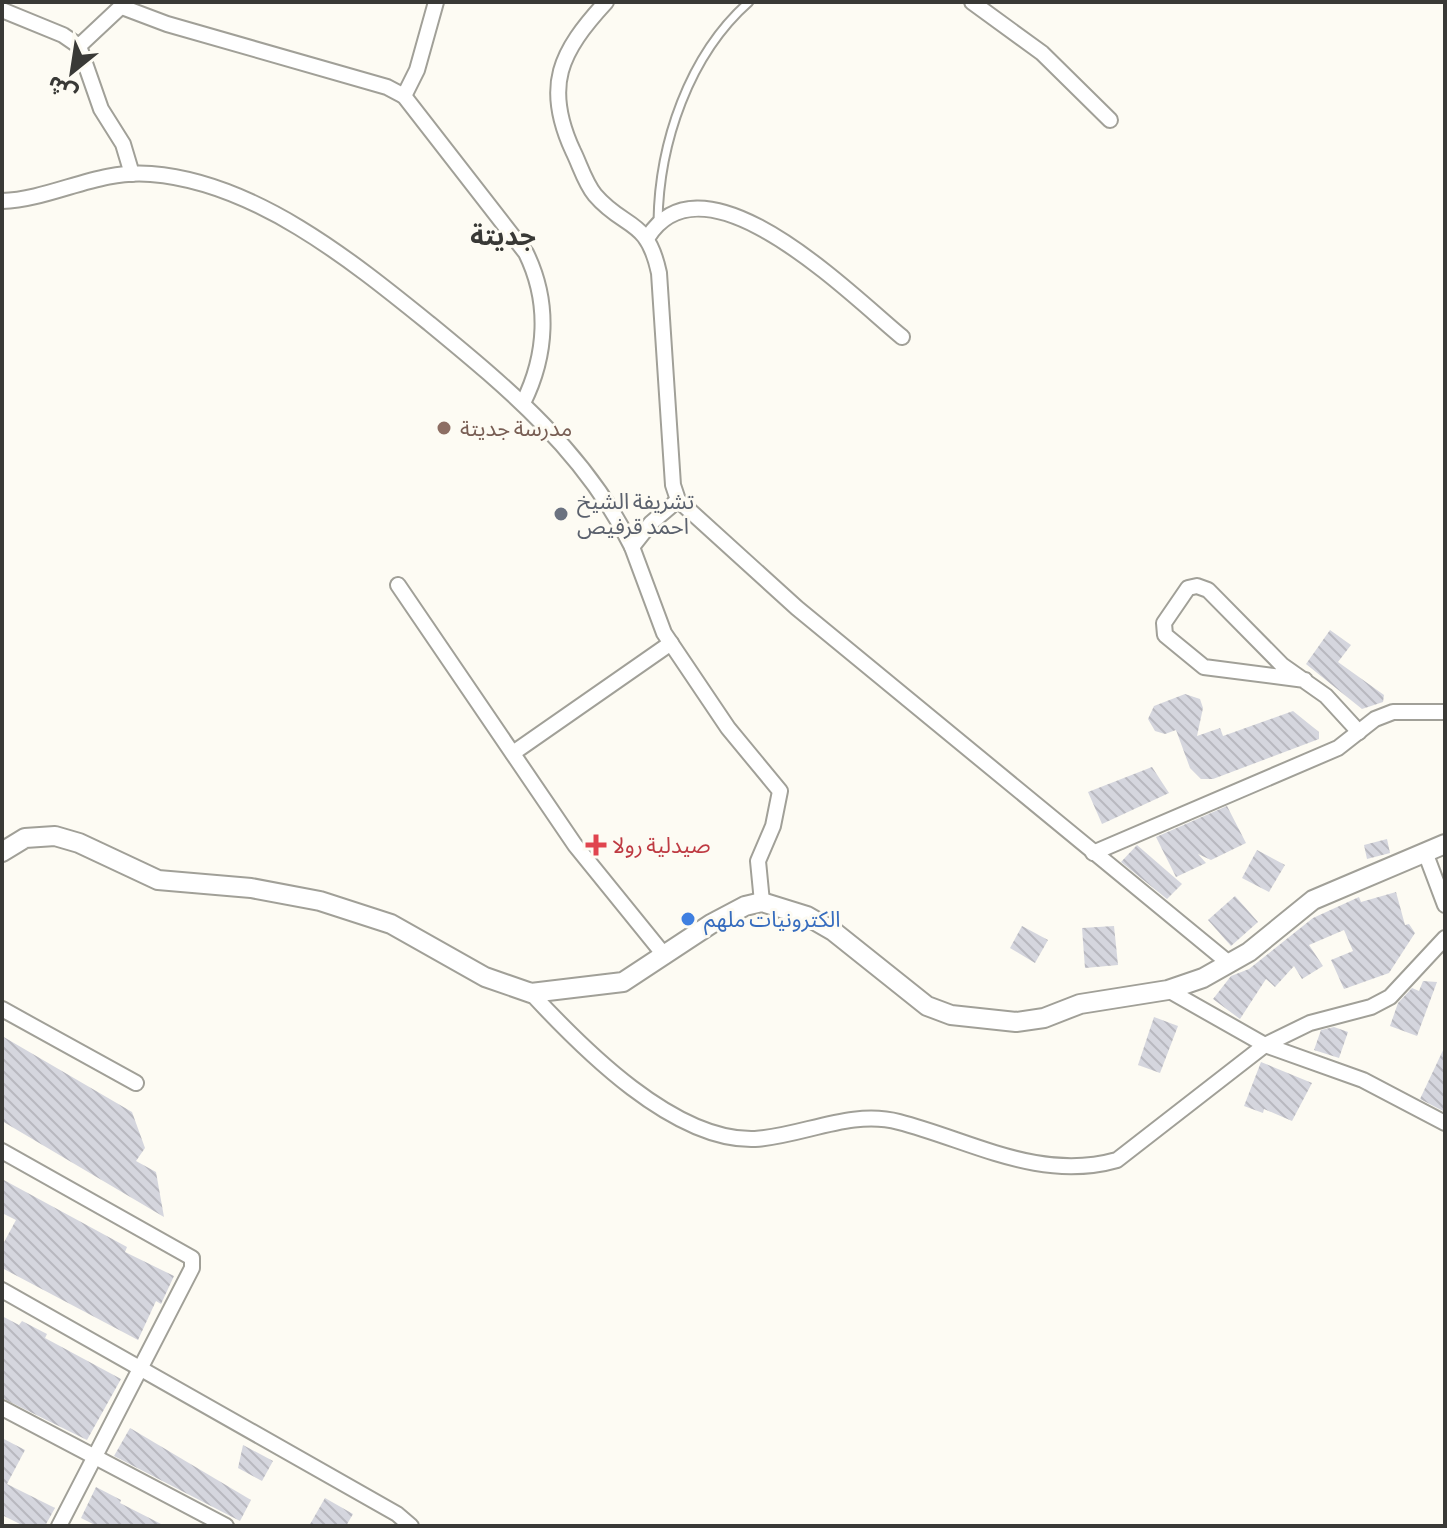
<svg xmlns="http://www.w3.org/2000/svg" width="1447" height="1528" font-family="'Alegreya Sans','Noto Sans Arabic',sans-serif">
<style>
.building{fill:url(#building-back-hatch)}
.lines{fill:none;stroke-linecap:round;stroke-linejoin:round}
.service-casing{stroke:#a1a098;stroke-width:11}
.minor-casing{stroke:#a1a098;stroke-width:18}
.tertiary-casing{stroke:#a1a098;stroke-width:22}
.service{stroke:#fff;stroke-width:7}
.minor{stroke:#fff;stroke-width:14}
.tertiary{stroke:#fff;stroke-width:18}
.education-dot{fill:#8d6e63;stroke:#fdfbf3;stroke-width:3}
.worship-dot{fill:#6b7280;stroke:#fdfbf3;stroke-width:3}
.health-dot{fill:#e0444e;stroke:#fdfbf3;stroke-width:3}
.shop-dot{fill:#3f7fe0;stroke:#fdfbf3;stroke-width:3}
.labels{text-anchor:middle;stroke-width:6;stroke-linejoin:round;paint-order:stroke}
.education-label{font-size:22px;fill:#785e54;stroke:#fdfbf3;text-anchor:start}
.worship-label{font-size:22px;fill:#5b616d;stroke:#fdfbf3;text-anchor:start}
.health-label{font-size:22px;fill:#be3a42;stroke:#fdfbf3;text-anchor:start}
.shop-label{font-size:22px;fill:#366cbe;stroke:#fdfbf3;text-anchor:start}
.quarter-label{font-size:26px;font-weight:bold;fill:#393936;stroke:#fdfbf3}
</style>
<defs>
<pattern id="building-back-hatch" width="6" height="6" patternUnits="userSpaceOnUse" patternTransform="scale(2)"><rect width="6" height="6" fill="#d5d6de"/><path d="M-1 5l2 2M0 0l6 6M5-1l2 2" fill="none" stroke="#b8b8bf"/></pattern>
</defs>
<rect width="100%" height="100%" fill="#fdfbf3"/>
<g class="building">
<path d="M1330,630L1351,645L1338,662L1384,695L1383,702L1362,709L1306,664Z"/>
<path d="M1185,694L1200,699L1203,708L1197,736L1220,728L1223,736L1293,711L1319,732V739L1213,779H1201L1190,768L1176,730L1165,734L1155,731L1148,719L1154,706Z"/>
<path d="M1152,767L1169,793L1102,824L1088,792Z"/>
<path d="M1227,806L1246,843L1211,860L1198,854L1206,863L1176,877L1156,837Z"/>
<path d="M1387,839L1390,853L1367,859L1364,845Z"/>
<path d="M1137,845L1182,884L1167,899L1121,862Z"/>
<path d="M1257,850L1285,865L1269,892L1242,878Z"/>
<path d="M1396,892L1405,925L1409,924L1415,933L1389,973L1344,989L1331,960L1353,951L1344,930L1309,945L1323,966L1302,979L1294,966L1275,987L1266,979L1240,1019L1213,999L1231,976L1249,969L1313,918L1359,897L1361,902Z"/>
<path d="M1235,896L1258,922L1231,946L1208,920Z"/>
<path d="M1022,926L1048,940L1035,963L1010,948Z"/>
<path d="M1114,926L1118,965L1085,968L1082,928Z"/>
<path d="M1423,981L1437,982L1417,1036L1390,1026L1398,1003L1412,988L1419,991Z"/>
<path d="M1154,1017L1178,1026L1160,1073L1138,1065Z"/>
<path d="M1334,1027L1348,1032L1339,1058L1314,1050L1321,1030Z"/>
<path d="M2,1036L132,1112L145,1148L136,1161L156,1172L164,1217L2,1121Z"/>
<path d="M1445,1046V1112L1420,1099Z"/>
<path d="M1261,1062L1312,1083L1292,1121L1264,1109L1263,1113L1244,1106Z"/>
<path d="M2,1179L127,1247L125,1252L174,1276L161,1304L156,1301L138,1340L2,1268V1246L16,1220L2,1213Z"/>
<path d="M2,1316L19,1325L22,1321L47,1334L45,1338L121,1379L87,1440L2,1398Z"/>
<path d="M130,1428L251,1500L240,1521L114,1456Z"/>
<path d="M2,1438L25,1450L7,1484L55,1508L45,1526H24L2,1515Z"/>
<path d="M243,1445L273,1461L262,1481L238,1468Z"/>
<path d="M96,1487L121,1500L120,1503L165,1526H97L81,1518Z"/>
<path d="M325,1498L353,1514L346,1526H309Z"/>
</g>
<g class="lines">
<defs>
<path id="service" d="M658,222C659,143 689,55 749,2"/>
<g id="minor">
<path d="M606,2C560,52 543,86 573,151C580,165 585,183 595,195C625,230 647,217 659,273L673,485L678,500L797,608L1230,964"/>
<path d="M972,2L1042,53L1110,120"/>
<path d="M122,7L167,24L387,87L404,96L526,253C550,302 547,355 523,403"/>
<path d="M2,10L63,35L79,46L101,109L123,144L132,174"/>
<path d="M79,46L126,2"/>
<path d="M404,96L417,70L436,2"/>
<path d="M2,201C53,199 98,169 151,174C255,182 352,261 430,324C509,389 586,453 632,547L651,523L678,500"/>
<path d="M648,237C705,147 852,296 902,337"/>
<path d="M632,547L664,633L728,728L780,791L773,826L758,861L762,902"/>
<path d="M398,585L575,845L665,956"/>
<path d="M1305,680L1204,667L1165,635L1164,623L1188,588L1197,586L1208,590L1282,665L1326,696L1359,732"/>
<path d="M513,753L671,643"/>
<path d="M1425,852L1445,905"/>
<path d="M1093,853L1338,748L1375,719L1393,712H1445"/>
<path d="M1168,990L1265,1045L1363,1080L1445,1123"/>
<path d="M531,993C582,1048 674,1142 755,1139C803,1136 851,1109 899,1122C972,1141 1040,1182 1117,1160L1265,1045L1310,1023L1371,1007L1390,997L1445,938"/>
<path d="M2,1009L136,1083"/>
<path d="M2,1151L192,1258V1268L59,1526"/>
<path d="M2,1290L397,1514L411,1526"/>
<path d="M2,1408L226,1526"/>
</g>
<path id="tertiary" d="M2,852L25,838L55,836L79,843L158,880L251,888L320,901L391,924L485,977L531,993L623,982L711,924L745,906L762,902L807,916L833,931L927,1006L951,1015L1016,1022L1044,1018L1080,1004L1168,990L1203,978L1249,952L1313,900L1445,844"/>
</defs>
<use href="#service" class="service-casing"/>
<use href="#minor" class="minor-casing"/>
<use href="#tertiary" class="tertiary-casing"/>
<use href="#service" class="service"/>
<use href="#minor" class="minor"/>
<use href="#tertiary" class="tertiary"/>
</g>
<circle class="education-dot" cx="444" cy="428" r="8"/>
<circle class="worship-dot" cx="561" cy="514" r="8"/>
<path class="health-dot" d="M592 833h8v8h8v8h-8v8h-8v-8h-8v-8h8z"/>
<circle class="shop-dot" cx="688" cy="919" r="8"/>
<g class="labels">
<g class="education-label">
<text x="460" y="436">مدرسة جديتة</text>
</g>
<g class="worship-label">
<text x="577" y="509">تشريفة الشيخ<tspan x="577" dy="25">احمد قرفيص</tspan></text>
</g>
<g class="health-label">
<text x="612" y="853">صيدلية رولا</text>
</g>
<g class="shop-label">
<text x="704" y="927">الكترونيات ملهم</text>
</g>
<g class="quarter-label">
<text x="503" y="245">جديتة</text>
</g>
</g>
<rect width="1447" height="1528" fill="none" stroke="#393936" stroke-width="8"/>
<g transform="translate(72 72) rotate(210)" stroke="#fdfbf3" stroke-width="6" paint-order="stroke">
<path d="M0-6L14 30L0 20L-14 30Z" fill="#393936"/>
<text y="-12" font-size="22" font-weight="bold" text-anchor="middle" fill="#393936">ش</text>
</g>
</svg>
